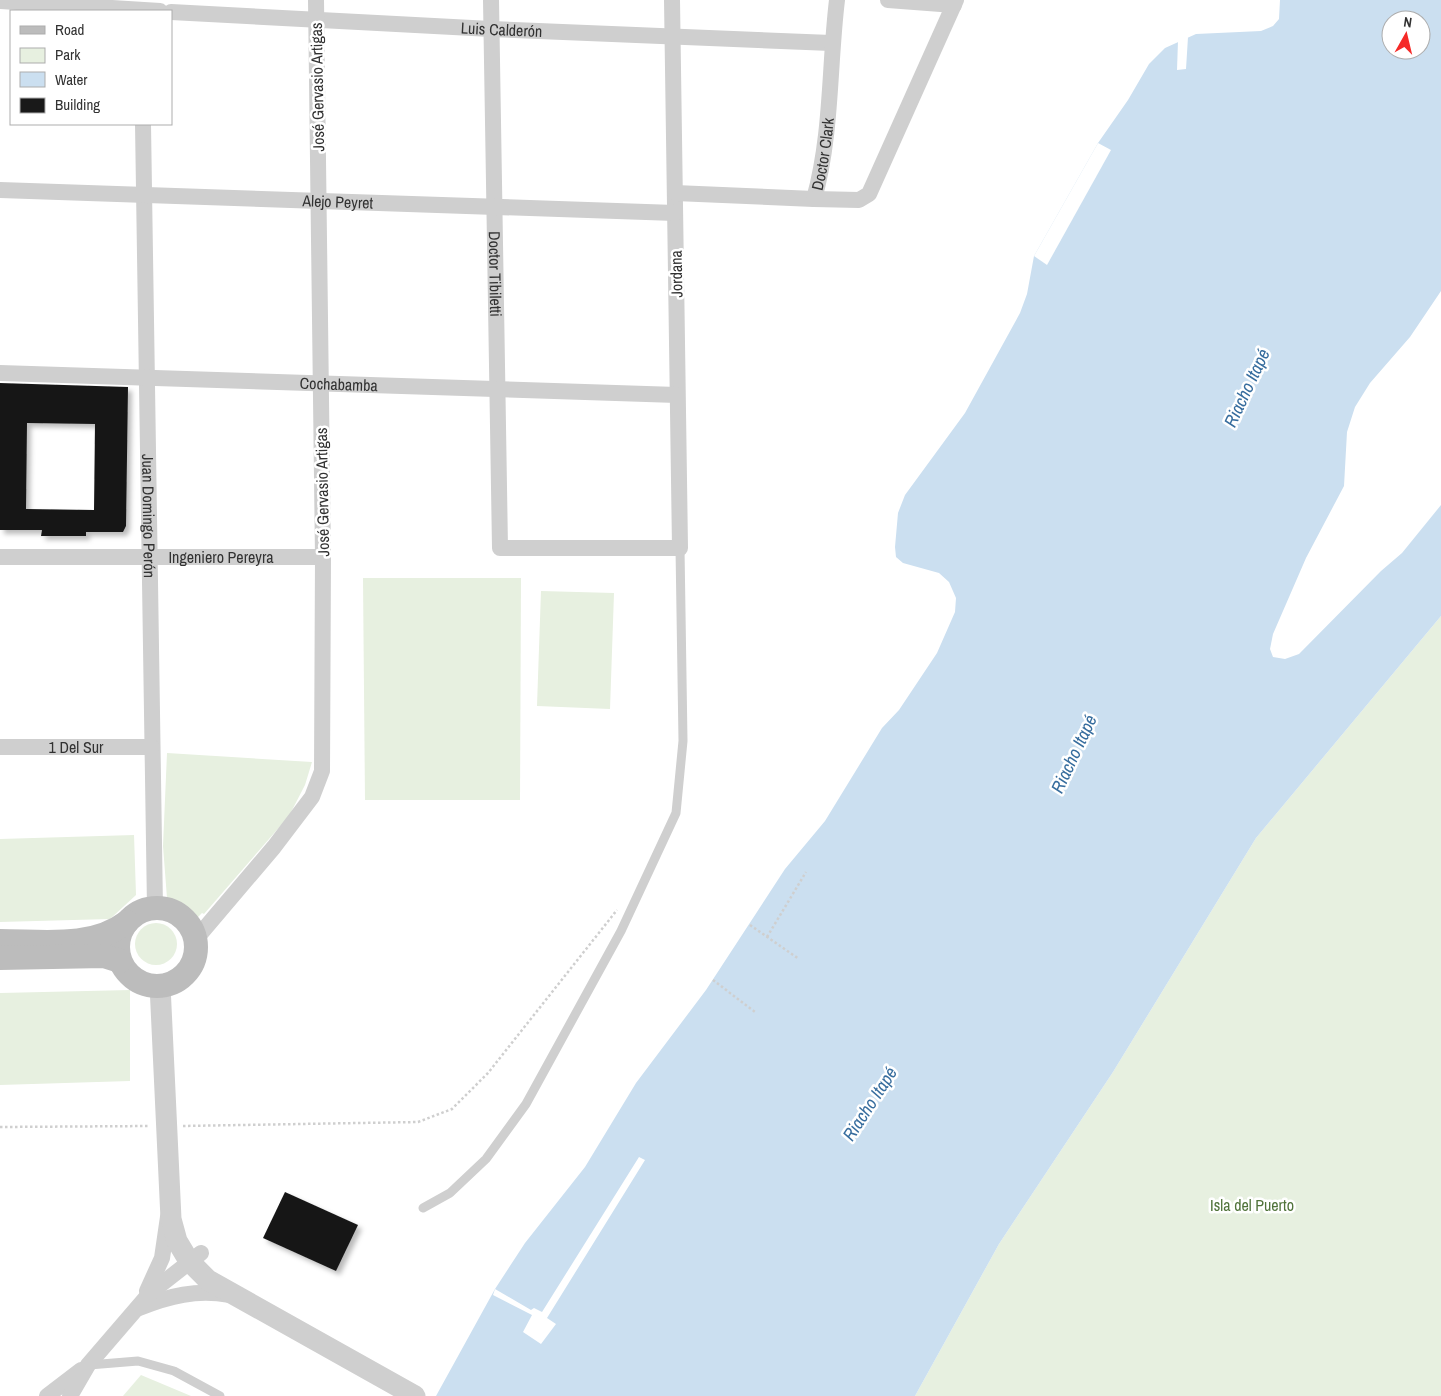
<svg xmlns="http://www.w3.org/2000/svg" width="1441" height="1396" font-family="'Archivo Narrow',sans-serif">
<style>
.green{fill:#e7f0e0}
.water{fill:#cbdff0;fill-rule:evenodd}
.pier{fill:#fff}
.building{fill:#191919;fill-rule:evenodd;filter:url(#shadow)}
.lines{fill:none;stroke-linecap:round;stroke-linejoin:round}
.path{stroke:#cfcfcf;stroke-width:2.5;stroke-dasharray:2.5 2.5;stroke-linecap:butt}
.service{stroke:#cfcfcf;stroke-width:9}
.minor{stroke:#cfcfcf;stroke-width:16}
.tertiary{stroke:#cfcfcf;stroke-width:21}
.secondary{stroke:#bcbcbc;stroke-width:24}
.labels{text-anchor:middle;stroke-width:5;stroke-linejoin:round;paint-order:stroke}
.street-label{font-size:16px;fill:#323232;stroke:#fff}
.park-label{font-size:16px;fill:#50733a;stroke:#fff}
.water-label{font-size:18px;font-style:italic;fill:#376d9e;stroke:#fff}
</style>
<defs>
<filter id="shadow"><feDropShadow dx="4" dy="4" stdDeviation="2.5" flood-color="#0004"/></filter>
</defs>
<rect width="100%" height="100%" fill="#fff"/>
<g class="green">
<path d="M363,578H521L520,800H365Z"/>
<path d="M541,591L614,593L610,709L537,706Z"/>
<path d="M1441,616V1396H915L999,1244L1113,1072L1256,838Z"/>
<path d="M167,753L312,762L305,785L289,816L204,914L202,913L195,920L182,905L167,898L163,846Z"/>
<path d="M134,835L136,895L110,919L0,922V839Z"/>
<circle cx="156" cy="944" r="21"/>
<path d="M130,990V1081L0,1085V993Z"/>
<path d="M141,1375L191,1396H123Z"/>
</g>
<path class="water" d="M1280,0H1441V291L1410,337L1370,383L1355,407L1347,432L1344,486L1306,558L1273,634L1270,649L1273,657L1285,659L1299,654L1381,571L1402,553L1441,505V616L1256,838L1113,1072L999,1244L915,1396H436L495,1289L525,1243L585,1167L636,1083L706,990L785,869L825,821L882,728L899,710L937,653L955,612L956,598L949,582L939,573L903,563L896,557L895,547L898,513L905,495L965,413L1020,313L1027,294L1034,256L1098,143L1128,100L1149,64L1165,48L1196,34L1261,31L1273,26L1279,19ZM1391,20H1421V50H1391Z"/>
<g class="pier">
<path d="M1188,37L1186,69L1177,70L1178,41Z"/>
<path d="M1098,143L1111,150L1047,265L1034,256Z"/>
<path d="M639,1157L645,1160L547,1318L556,1324L541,1344L523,1332L532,1315L493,1295L495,1289L531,1310L534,1308L542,1312Z"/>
</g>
<g class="building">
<path d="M0,383L128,387L126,526L123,532H86V536H41L42,530H0ZM27,423L95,424L94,510L26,509Z"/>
<path d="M285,1192L358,1225L336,1271L263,1238Z"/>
</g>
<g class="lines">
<g class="path">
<path d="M750,925L799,959"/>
<path d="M767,937L806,872"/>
<path d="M713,980L755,1012"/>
<path d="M183,1126L418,1122L452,1109L488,1073L617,910"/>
<path d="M0,1127L150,1126"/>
</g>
<g class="service">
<path d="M423,1208L450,1193L486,1159L526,1104L621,931L676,813L683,741L680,548"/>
<path d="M89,1365L138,1361L174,1371L220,1396"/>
</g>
<g class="minor">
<path id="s1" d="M491,0L500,548H680L672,0"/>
<path d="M888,0L954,5"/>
<path d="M0,1L160,11"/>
<path id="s2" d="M171,12L491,29L831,43"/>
<path id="s3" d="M143,124L155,908"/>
<path id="s4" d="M0,190L675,213"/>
<path id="s5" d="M675,193L814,199C832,135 829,66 837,0"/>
<path d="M814,199L859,200L869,194L956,0"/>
<path id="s6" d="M0,373L677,395"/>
<path id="s7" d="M0,557H323"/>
<path id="s8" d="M0,747H151"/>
<path d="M195,940L274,847L312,797L322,771L323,557L316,0"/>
<path d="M147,1291L162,1258L168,1217"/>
<path d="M139,1308C169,1296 197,1289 229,1295"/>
<path d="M47,1396L81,1370"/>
<path d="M70,1396L88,1365L150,1293L201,1253"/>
</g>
<path class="tertiary" d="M160,985L171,1219L177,1241L189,1261L208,1280L415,1396"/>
<g class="secondary">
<circle cx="157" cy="947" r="39"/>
<path d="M0,941C42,941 92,949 127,922"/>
<path d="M0,958L104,956L120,961"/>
</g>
</g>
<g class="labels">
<g class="street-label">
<text dy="6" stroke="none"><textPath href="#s2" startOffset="331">Luis Calderón</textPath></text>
<text transform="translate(317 87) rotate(-91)" y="6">José Gervasio Artigas</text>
<text dy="6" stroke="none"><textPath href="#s5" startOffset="185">Doctor Clark</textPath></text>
<text dy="6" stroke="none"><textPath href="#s4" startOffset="338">Alejo Peyret</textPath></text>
<text dy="6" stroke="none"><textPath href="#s1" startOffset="274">Doctor Tibiletti</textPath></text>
<text transform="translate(676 274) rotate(-91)" y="6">Jordana</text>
<text dy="6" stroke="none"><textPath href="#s6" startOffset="339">Cochabamba</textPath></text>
<text transform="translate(322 492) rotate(-91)" y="6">José Gervasio Artigas</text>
<text dy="6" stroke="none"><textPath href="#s3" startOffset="392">Juan Domingo Perón</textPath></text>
<text dy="6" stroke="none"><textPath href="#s7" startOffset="221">Ingeniero Pereyra</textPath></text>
<text dy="6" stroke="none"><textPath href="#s8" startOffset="76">1 Del Sur</textPath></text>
</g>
<g class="park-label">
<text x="1252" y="1211">Isla del Puerto</text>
</g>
<g class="water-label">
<text transform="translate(1247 388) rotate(-65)" y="6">Riacho Itapé</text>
<text transform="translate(1074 754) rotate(-65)" y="6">Riacho Itapé</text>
<text transform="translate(870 1104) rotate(-57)" y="6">Riacho Itapé</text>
</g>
</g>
<rect x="10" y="10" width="162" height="115" fill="#ffffff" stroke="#adadad"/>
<rect x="20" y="26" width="25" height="8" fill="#bcbcbc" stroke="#adadad"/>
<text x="55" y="35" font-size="15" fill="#323232">Road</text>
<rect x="20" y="48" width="25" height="15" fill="#e7f0e0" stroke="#adadad"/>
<text x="55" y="60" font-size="15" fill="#323232">Park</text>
<rect x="20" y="72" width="25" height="15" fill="#cbdff0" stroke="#adadad"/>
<text x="55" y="85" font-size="15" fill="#323232">Water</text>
<rect x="20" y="98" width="25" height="15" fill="#191919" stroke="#adadad"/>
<text x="55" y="110" font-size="15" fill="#323232">Building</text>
<g transform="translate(1406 35) rotate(8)"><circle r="24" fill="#ffffff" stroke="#adadad"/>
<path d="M0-4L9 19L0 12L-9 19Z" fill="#f52a28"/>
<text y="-8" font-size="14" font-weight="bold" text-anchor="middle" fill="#323232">N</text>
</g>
</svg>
